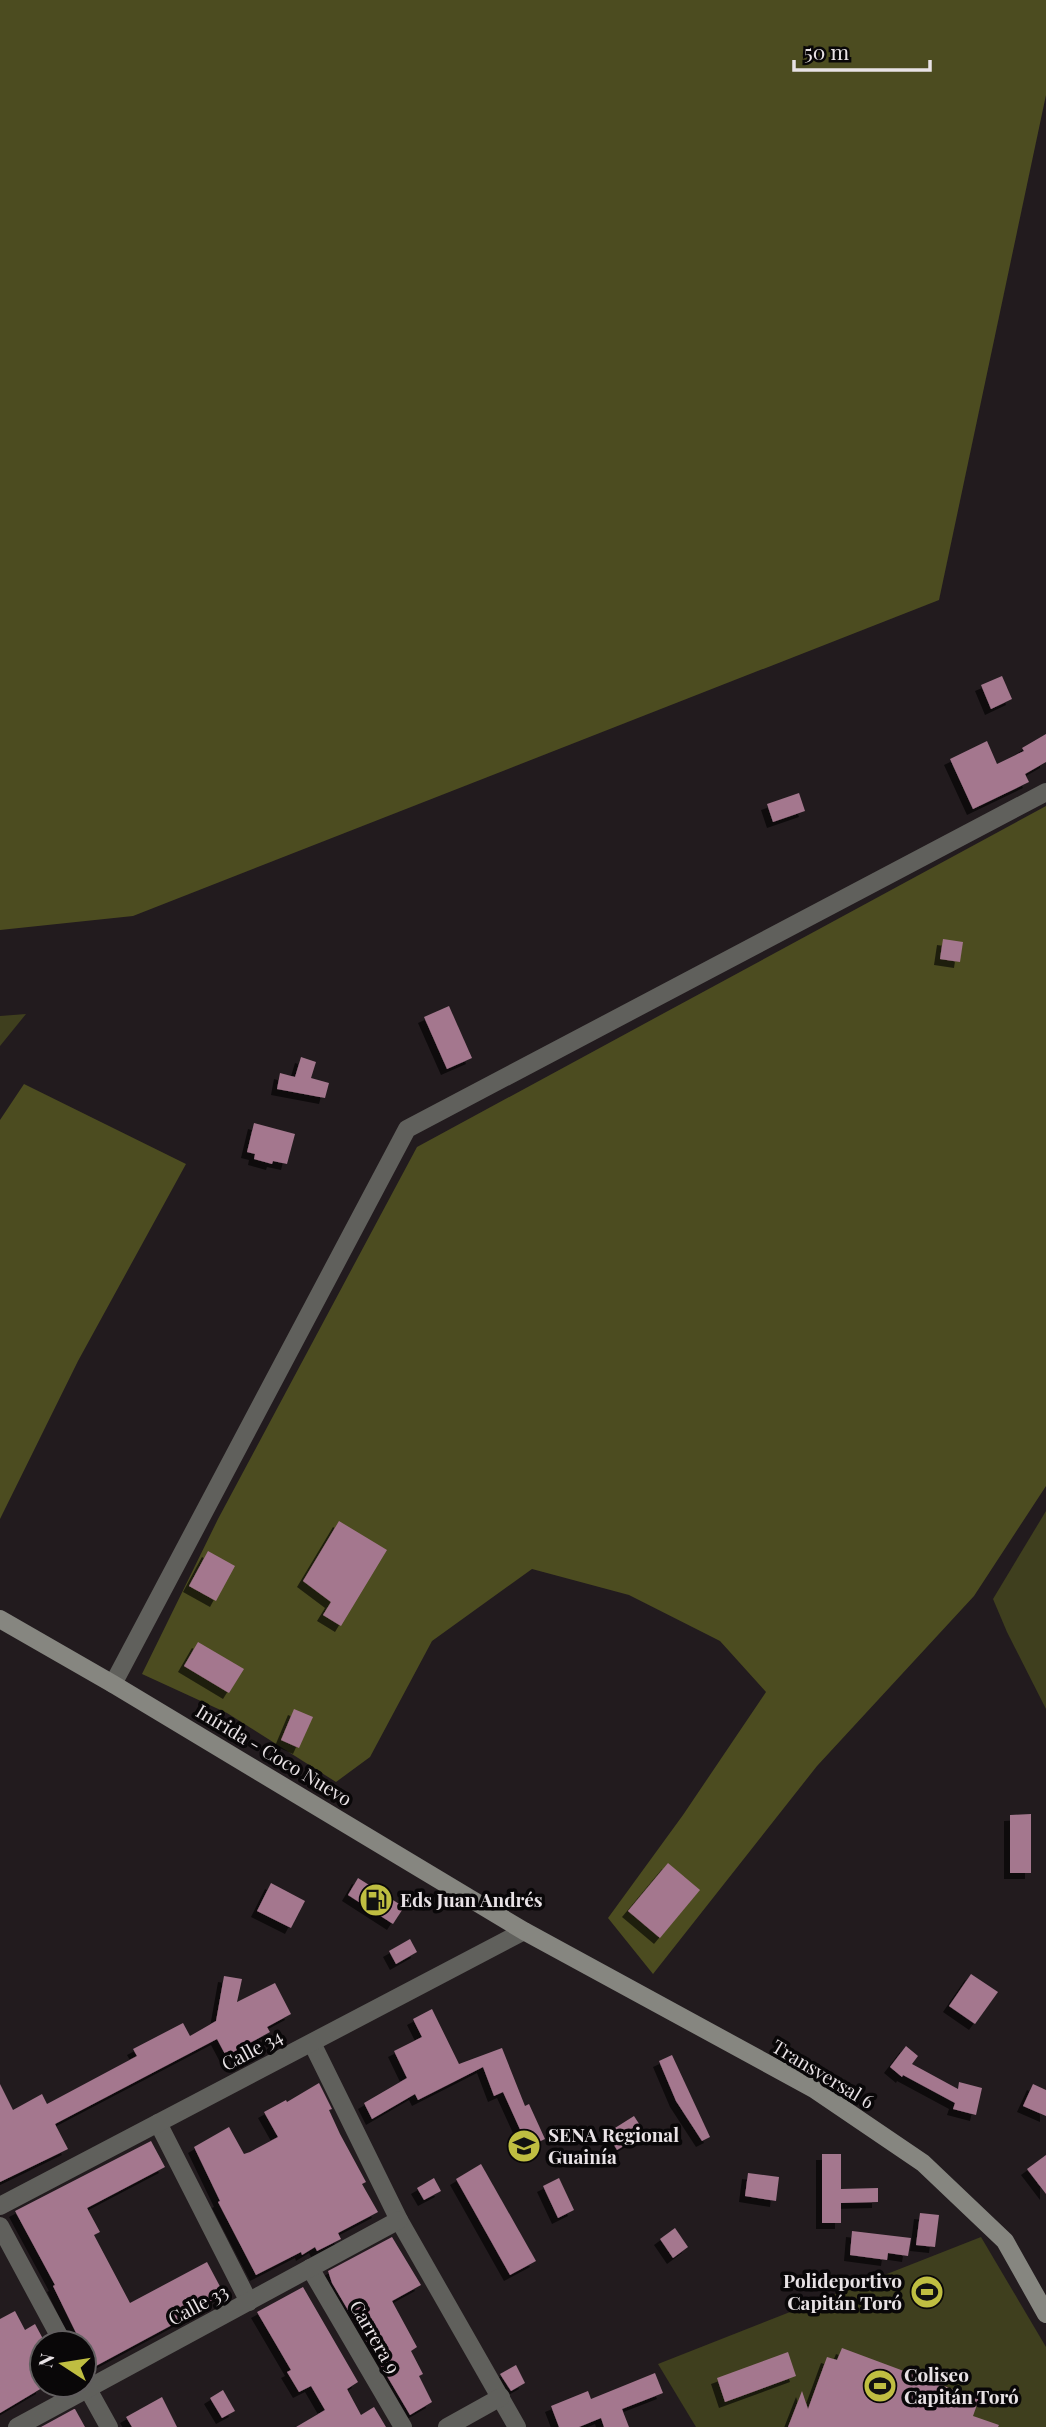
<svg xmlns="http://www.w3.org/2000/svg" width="1046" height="2427" font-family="'Playfair Display',serif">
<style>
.green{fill:#3f3f1e}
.forest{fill:#4c4c20}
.building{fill:#a4778e;filter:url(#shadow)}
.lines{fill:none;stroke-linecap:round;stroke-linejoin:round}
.street{stroke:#60605c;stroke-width:18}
.secondary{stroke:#868680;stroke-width:18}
.labels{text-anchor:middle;stroke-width:7;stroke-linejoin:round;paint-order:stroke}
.street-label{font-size:19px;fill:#e8e2e5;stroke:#090708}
.poi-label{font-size:19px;font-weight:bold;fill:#e8e2e5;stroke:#090708;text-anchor:start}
</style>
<defs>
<filter id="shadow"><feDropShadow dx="-6" dy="6" stdDeviation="0" flood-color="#0009"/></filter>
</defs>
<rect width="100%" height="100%" fill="#221b1e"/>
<g class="green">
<path d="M26,1014L0,1046V1016Z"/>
<path d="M1046,1511V1709L1007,1632L993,1599Z"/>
<path d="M981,2237L1046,2347V2427H696L658,2364Z"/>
</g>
<g class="forest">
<path d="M0,0H1046V95L939,600L133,916L0,930Z"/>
<path d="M1046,806V1486L974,1596L817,1766L653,1974L608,1918L683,1815L766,1692L720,1641L629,1595L532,1569L432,1641L370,1757L336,1782L227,1713L142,1674L218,1519L417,1147Z"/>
<path d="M24,1084L186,1164L78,1361L0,1519V1120Z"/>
</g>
<g class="building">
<path d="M1002,676L1012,699L991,709L981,685Z"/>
<path d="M1046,734V762L1025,774L1029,782L973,809L950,759L987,741L997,764L1024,751L1022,748Z"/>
<path d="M799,793L805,811L773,822L767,804Z"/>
<path d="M943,939L963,942L960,962L940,959Z"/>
<path d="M449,1006L472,1058L447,1069L424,1017Z"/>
<path d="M301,1057L316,1062L311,1078L329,1083L325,1098L277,1089L280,1073L295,1077Z"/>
<path d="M254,1123L295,1134L287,1164L273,1161L272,1164L254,1159L255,1154L247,1152Z"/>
<path d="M339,1521L387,1550L341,1626L323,1615L331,1602L303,1581Z"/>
<path d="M208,1551L235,1566L216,1601L189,1586Z"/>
<path d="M198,1642L244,1669L229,1693L184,1666Z"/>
<path d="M294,1709L313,1717L299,1748L281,1740Z"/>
<path d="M1031,1814V1873H1010V1815Z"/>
<path d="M668,1863L700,1890L660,1938L628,1911Z"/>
<path d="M358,1878L404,1907L393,1924L348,1895Z"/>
<path d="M271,1883L305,1901L291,1928L257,1911Z"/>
<path d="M410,1939L417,1952L396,1964L389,1951Z"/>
<path d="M971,1974L998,1992L975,2024L949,2006Z"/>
<path d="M224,1976L242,1979L237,2002L275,1983L291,2014L267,2027L270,2032L226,2056L217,2039L55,2124L68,2149L0,2182V2084L13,2110L42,2094L47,2104L137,2056L133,2049L183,2023L190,2036L216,2021Z"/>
<path d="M432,2009L459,2064L502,2048L525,2106L529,2104L545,2139L528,2147L503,2092L494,2096L483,2067L418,2100L415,2094L372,2119L364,2103L407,2078L394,2051L422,2037L413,2019Z"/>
<path d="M906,2046L918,2056L912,2064L958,2089L959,2082L982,2088L976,2115L953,2109L955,2103L903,2075L902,2077L890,2067Z"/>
<path d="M672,2055L710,2137L702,2141L676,2101L659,2061Z"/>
<path d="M319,2083L332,2109L329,2110L340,2134L366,2182L362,2184L378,2212L338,2233L341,2239L317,2251L315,2247L302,2255L301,2252L256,2275L218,2202L220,2201L194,2147L229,2127L244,2154L250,2152L278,2137L264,2112L286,2100L287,2102Z"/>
<path d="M1033,2084L1046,2090V2116L1023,2106Z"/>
<path d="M634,2116L645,2133L617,2150L607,2133Z"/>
<path d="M151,2141L165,2167L87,2208L100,2232L94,2235L130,2303L207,2262L224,2294L183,2315L185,2318L94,2367L84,2348V2343H81L53,2286L55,2285L15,2211Z"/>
<path d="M822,2154H841V2189L878,2188V2202L841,2203V2223H822Z"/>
<path d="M1046,2155V2194L1027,2169Z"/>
<path d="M481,2164L536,2261L510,2275L456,2179Z"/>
<path d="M748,2173L779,2177L776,2201L745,2196Z"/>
<path d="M434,2178L441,2191L424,2200L417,2188Z"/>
<path d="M559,2178L574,2210L558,2218L543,2186Z"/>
<path d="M920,2213L939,2215L935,2247L916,2245Z"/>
<path d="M675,2228L688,2247L673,2258L660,2239Z"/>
<path d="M852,2231L911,2238L908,2256L888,2253L887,2260L850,2255Z"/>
<path d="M392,2237L421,2285L392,2301L417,2347L411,2351L423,2374L419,2376L432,2402L410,2415L332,2283L328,2271Z"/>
<path d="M303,2287L358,2382L347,2389L361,2415L374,2407L386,2427H296L325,2410L311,2386L299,2392L287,2372L291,2370L257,2312Z"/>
<path d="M15,2311L25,2330L35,2324L42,2337V2388L0,2413V2319Z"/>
<path d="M842,2348L979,2399L973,2416L999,2425L998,2427H788L802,2391L808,2409L827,2357L837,2360Z"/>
<path d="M788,2352L796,2376L725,2402L717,2378Z"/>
<path d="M516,2365L525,2383L511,2391L500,2374Z"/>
<path d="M655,2373L663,2393L622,2409L629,2427H604L601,2418L579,2427H559L551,2406L588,2391L591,2399Z"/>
<path d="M223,2390L235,2411L222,2418L210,2398Z"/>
<path d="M162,2397L177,2427H132L126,2417Z"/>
<path d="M75,2409L85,2427H41L74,2409Z"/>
</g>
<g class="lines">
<g class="street">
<path d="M113,1684L407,1129L1046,792"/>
<path d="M312,2043L399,2220L517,2427"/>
<path d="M158,2123L249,2302"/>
<path d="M0,2206L524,1931"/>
<path d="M0,2226L63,2343"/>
<path d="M310,2268L403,2427"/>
<path d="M84,2382L109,2427"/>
<path d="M17,2427L399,2220"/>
<path d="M447,2427L501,2397"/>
</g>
<path class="secondary" d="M0,1619L113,1684L524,1931L814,2089L923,2163L1005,2241L1046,2314"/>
</g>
<defs>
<symbol id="fuel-disc" viewBox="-11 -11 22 22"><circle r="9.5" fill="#bfbe41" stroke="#090708"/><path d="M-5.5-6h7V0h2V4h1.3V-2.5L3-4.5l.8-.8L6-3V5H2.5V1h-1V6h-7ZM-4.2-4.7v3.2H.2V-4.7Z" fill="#111"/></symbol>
<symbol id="school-disc" viewBox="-11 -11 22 22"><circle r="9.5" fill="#bfbe41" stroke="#090708"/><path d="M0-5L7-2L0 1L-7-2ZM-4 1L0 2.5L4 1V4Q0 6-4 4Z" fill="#111"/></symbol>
<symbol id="stadium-disc" viewBox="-11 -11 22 22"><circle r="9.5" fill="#bfbe41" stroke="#090708"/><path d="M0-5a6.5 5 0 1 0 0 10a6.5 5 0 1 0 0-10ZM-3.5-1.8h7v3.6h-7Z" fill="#111"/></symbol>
</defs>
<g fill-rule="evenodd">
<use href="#fuel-disc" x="357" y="1881" width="38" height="38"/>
<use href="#school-disc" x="505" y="2127" width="38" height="38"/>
<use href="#stadium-disc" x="908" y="2273" width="38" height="38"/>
<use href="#stadium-disc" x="861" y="2367" width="38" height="38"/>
</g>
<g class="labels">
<g class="street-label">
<text transform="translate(274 1755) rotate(31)" y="7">Inírida - Coco Nuevo</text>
<text transform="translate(252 2050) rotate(-28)" y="7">Calle 34</text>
<text transform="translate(823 2074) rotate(31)" y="7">Transversal 6</text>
<text transform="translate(198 2305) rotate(-28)" y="7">Calle 33</text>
<text transform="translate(375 2337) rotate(60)" y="7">Carrera 9</text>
</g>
<g class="poi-label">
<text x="400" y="1907">Eds Juan Andrés</text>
<text x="548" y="2142">SENA Regional<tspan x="548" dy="22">Guainía</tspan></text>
<text x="902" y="2288" text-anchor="end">Polideportivo<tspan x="902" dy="22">Capitán Toró</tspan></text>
<text x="904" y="2382">Coliseo<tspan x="904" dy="22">Capitán Toró</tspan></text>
</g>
</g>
<g transform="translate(63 2364) rotate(282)"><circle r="33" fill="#090708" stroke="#625f60" stroke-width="2"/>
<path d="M0-5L12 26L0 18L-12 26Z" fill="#bfbe41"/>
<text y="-10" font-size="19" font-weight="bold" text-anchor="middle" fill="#e8e2e5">N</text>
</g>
<path d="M794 60v10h136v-10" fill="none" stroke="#e8e2e5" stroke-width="3.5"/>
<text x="804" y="60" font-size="21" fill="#e8e2e5" stroke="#090708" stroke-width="5" paint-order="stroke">50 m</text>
</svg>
